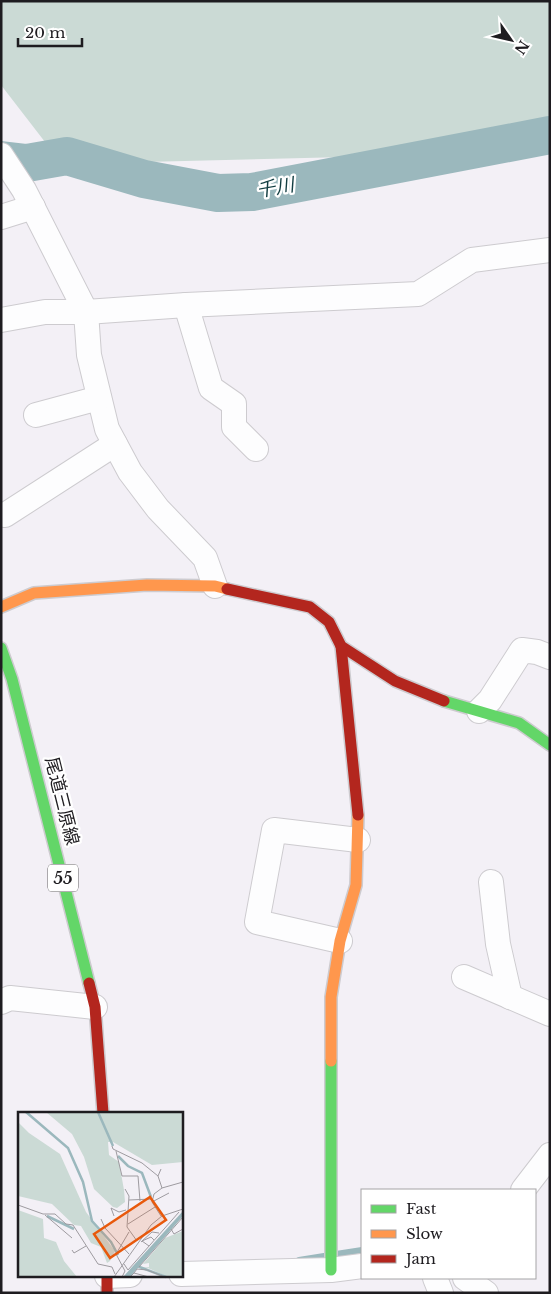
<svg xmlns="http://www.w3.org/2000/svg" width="551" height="1294" font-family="'Libre Baskerville','Noto Sans JP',serif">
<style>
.green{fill:#cbdad5}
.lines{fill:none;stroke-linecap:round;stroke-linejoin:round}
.stream{stroke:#9bb8bd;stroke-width:6}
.river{stroke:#9bb8bd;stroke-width:38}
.street-casing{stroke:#cdcbcf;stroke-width:26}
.fast-casing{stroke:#cdcbcf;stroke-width:14}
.slow-casing{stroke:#cdcbcf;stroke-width:14}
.jam-casing{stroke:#cdcbcf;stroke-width:14}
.street{stroke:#fdfdfe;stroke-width:24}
.fast{stroke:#63d668;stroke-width:11}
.slow{stroke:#ff974d;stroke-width:11}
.jam{stroke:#b3261e;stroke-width:11}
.labels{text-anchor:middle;stroke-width:4.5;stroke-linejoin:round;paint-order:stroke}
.shield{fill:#fff;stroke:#626063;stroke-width:1}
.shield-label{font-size:16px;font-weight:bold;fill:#1e1c20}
.street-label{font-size:18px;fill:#1e1c20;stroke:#fff}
.water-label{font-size:19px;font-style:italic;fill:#123d41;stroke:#fff}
.inset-river{fill:none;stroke:#9bb8bd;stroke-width:2.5}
.inset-road{fill:none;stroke:#9e9ba0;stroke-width:1}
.view{fill:#e8590c;fill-opacity:0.15;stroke:#e8590c;stroke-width:2.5}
.inset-edge{fill:none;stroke:#1e1c20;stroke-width:2.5}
</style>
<rect width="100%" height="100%" fill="#f3f0f6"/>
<path class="green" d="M1,1H550V151L518,134L345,157L62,164L1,85Z"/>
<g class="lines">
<g class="stream">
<path d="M336,1254L362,1250"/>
<path d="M299,1260L324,1256"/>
</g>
<path class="river" d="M1,160L27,163L67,156L144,179L218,193L252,192L550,135"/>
<defs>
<g id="street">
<path d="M1,155L24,190L86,312L89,355L107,429L130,472L158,509L205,558L215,586"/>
<path d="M1,217L33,207"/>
<path d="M186,305L211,388L234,404V427L256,449"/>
<path d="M1,320L45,312H86L186,305L418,294L472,260L550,250"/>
<path d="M36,415L99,398"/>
<path d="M5,515L115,444"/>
<path d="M479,711L490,700L522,650L537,652L550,657"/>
<path d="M491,882L498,944L510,997"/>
<path d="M340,941L257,922L274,830L358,840"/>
<path d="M464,977L550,1014"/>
<path d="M1,1002L10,998L95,1007"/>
<path d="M523,1190L550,1155"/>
<path d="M181,1274L331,1270L362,1266"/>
<path d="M107,1276L130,1275"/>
<path d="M435,1278L441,1293"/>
<path d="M465,1278L486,1293"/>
</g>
<g id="fast">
<path d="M1,648L12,679L89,983"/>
<path d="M444,701L519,723L550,745"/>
<path d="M331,1061V1270"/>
</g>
<g id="slow">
<path d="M1,607L34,593L147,585L215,586L227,589"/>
<path d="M331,1061V997L340,941L356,885L358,815"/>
</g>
<g id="jam">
<path d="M227,589L310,607L329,622L341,646L395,681L444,701"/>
<path d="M341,646L358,815"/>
<path d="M89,983L95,1007L103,1113"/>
<path d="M107,1275V1293"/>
</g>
</defs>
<use href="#street" class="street-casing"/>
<use href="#fast" class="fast-casing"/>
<use href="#slow" class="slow-casing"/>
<use href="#jam" class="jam-casing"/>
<use href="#street" class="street"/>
<use href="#fast" class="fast"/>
<use href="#slow" class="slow"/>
<use href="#jam" class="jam"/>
</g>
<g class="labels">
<rect class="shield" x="48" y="864.5" width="30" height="27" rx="4"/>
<g class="shield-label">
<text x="63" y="884">55</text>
</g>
<g class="street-label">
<text transform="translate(62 801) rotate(76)" y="6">尾道三原線</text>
</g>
<g class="water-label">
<text transform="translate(275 187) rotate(-10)" y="7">千川</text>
</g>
</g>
<g transform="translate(18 1112)">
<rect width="165" height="165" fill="#f3f0f6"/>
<path d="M28,0H165V50L134,53L95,30H90L91,43L101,50L106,78L107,90L99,96L95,95L76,77L66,45L54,22ZM0,10L11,21L42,42L68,100L97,139L92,149L89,151L83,135L73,131L63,114L56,113L34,92L0,84ZM0,98L25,107L26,126L38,130L46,149L59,165H0ZM165,119V165H150L130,156H122L131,155V151L125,152L147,126Z" fill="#cbdad5"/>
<path d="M165,99V104L112,165H105Z" fill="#9bb8bd"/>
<path class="inset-river" d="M8,0L50,36L65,70L74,109L93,130L100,143M80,0L95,34M100,44L110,54L124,61L133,85M29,104L56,117M119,154L148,165"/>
<path class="inset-road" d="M94,34L95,37L124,51L140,64M98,39L104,64H120L122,89M143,57L140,64L144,76M107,77L111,84L109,115L119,129M111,88L134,87M134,90L136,82L144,76L165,70M0,93L25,102H37L48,112L55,113L80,152L94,155L97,162M27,103L54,126M96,104L93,96L101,100L108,98M143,104L134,90L151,81M83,107L87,116L111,142M110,112L137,95M153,117L156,122L165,117M123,130L134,120L141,121M131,134L124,129L133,125L136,128M54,138L56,141L68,134M106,152L110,158L161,100M121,155L165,105M116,161L119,157L129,158L147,165M96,165L133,113L144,104L165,97M104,165L107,159L98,142L111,120M112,165L116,161L131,165"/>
<path class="view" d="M132,85L148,108L92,146L76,122Z"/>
<rect width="165" height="165" class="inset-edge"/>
</g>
<rect width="551" height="1294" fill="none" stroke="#1e1c20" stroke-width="5"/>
<rect x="361" y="1189" width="175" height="90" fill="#ffffff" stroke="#a5a4a6"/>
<rect x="371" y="1205" width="25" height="8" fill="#63d668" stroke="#a5a4a6"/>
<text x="406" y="1214" font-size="15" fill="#1e1c20">Fast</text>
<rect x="371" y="1230" width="25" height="8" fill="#ff974d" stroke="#a5a4a6"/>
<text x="406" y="1239" font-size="15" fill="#1e1c20">Slow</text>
<rect x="371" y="1255" width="25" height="8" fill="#b3261e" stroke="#a5a4a6"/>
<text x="406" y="1264" font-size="15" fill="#1e1c20">Jam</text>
<g transform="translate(511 40) rotate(124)" stroke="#ffffff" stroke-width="4" paint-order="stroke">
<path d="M0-4L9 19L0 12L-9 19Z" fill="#1e1c20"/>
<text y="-8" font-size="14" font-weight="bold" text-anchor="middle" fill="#1e1c20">N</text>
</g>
<path d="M18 38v8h64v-8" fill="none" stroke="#1e1c20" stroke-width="2.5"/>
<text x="25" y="38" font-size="15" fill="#1e1c20" stroke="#ffffff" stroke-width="4" paint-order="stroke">20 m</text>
</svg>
